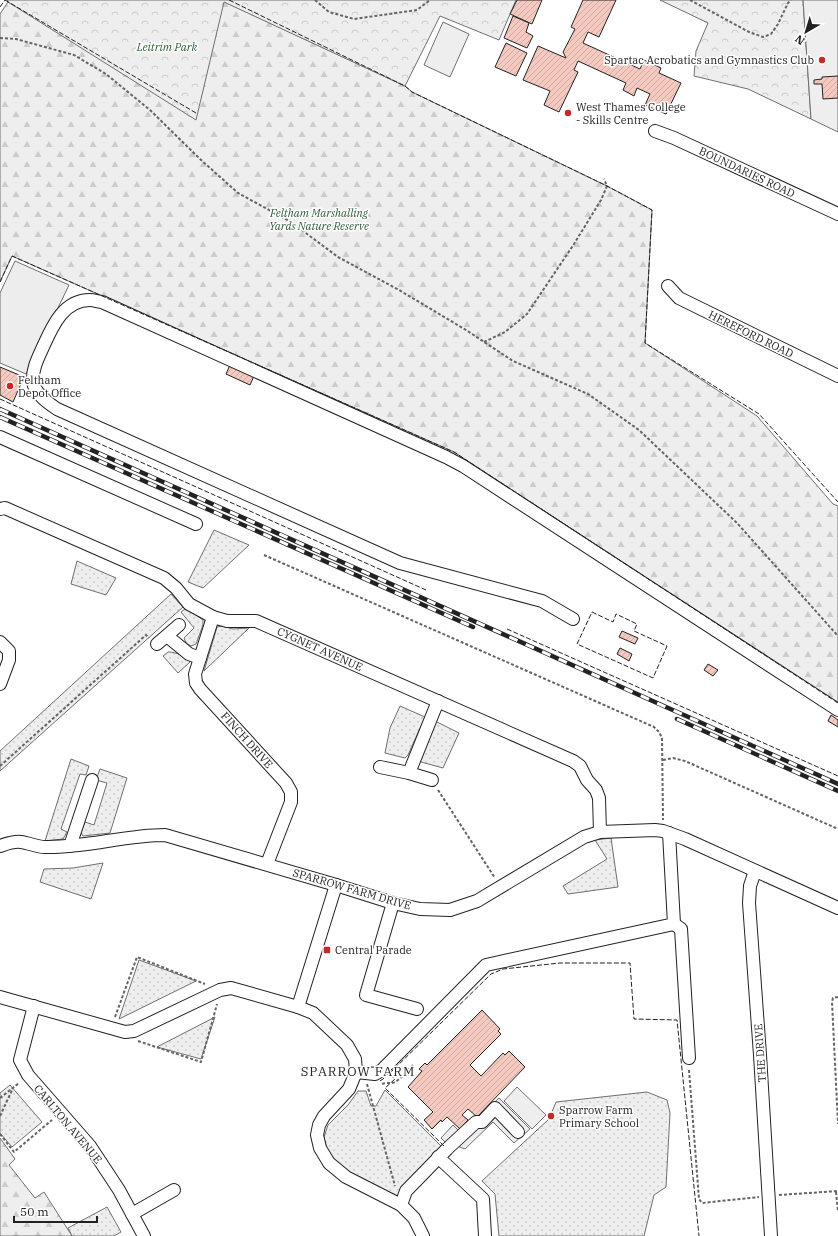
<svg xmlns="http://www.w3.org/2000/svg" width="838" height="1236" font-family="'IBM Plex Serif',serif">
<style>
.grass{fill:url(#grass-dots);stroke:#6f6f6f}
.forest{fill:url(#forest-firs);stroke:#6f6f6f}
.park{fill:url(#park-crowns);stroke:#6f6f6f}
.garden{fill:#eee;stroke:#6f6f6f}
.parking{fill:#ededed;stroke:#6f6f6f}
.building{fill:url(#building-hatch);stroke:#222}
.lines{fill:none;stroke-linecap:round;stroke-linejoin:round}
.minor-casing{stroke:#222;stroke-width:14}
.path{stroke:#646464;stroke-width:2;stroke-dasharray:3 2;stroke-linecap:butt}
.minor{stroke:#fff;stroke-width:12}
.rail-casing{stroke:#222;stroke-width:4.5}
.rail{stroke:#fff;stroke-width:3;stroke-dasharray:9;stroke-linecap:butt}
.fence{stroke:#222;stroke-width:1;stroke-dasharray:5 2;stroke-linecap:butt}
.poi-dot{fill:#c62828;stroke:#fff;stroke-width:1.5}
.labels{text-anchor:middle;stroke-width:3;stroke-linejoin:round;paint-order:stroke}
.park-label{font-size:11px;font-style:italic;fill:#2f5e38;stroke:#fff}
.poi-label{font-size:11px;fill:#222;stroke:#fff;text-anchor:start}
.street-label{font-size:11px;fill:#222;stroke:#fff}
.quarter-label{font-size:13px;letter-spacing:1px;fill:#222;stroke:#fff}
</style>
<defs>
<pattern id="grass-dots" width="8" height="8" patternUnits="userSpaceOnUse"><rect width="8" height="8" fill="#eee"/><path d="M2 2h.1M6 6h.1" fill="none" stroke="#ccc" stroke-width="1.8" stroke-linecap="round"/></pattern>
<pattern id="forest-firs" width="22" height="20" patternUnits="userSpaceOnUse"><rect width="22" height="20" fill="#eee"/><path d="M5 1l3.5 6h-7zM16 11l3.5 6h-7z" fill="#ccc"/></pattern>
<pattern id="park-crowns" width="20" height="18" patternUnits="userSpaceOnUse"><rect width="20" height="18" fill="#eee"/><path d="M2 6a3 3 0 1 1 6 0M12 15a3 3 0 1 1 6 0" fill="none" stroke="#ccc"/></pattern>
<pattern id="building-hatch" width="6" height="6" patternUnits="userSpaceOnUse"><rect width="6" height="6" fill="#f3c9c0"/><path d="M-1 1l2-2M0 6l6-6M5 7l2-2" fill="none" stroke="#d0aca5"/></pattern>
</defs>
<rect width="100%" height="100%" fill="#fff"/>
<g class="grass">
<path d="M214,530L249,545L203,588L188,582Z"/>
<path d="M77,561L116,578L106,595L71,584Z"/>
<path d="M171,594L183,607L0,771V751Z"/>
<path d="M186,608L203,620V625L196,644L191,646L186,643L184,638L194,628L181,612Z"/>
<path d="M222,626L233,629L249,628L204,671L217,627Z"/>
<path d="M168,652C177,652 184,656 190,662L178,673L163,656Z"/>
<path d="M400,706L425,717L408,755L405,758L385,753L390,728Z"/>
<path d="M435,721L459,733L443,768L421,762L419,756Z"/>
<path d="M71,759L89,766L86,775L80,774L61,829L67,832L63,839L45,841Z"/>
<path d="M100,769L127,778L110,833L83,836L81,833L85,822L94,825L107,783L96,780Z"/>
<path d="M611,838L618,887L568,894L563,886L607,859L595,840Z"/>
<path d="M103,863L91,899L40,882L44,869L73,868Z"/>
<path d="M139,960L196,981L119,1019Z"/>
<path d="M215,1017L201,1059L157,1047Z"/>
<path d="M10,1085L42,1122L12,1147L0,1133V1093Z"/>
<path d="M385,1090L442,1147L398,1201L355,1179L337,1164L327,1149L324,1137L328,1125L348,1105L358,1091H366L371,1106H376Z"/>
<path d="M647,1092L667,1100L670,1113L666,1187L654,1195L644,1236H499L495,1194L482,1181L549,1119L556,1102Z"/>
<path d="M107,1207L121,1232L114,1236H72L68,1228Z"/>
</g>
<g class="forest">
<path d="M7,0H225V2L405,86L412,92L607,186L652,210L645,343L757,416L833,504L838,506V703L454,452L12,256L0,282V14L8,2Z"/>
<path d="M0,1138L15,1159L9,1165L35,1198L44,1192L72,1236H0Z"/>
</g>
<g class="park">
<path d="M7,0H516L499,40L440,16L405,86L224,2L196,120L8,2Z"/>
<path d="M660,0H803L811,119L748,89L694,76L696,51L708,23Z"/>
</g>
<g class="garden">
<path d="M803,0H838V132L811,119Z"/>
<path d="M443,22L469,34L450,77L424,65Z"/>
<path d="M517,1087L546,1115L532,1129L504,1101Z"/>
</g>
<g class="parking">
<path d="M15,261L69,285L26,374L0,363V293Z"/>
<path d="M499,1098L530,1129L514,1143L493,1122L465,1149L457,1146L453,1150L441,1138L453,1125L459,1131L478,1118Z"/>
</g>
<g class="building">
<path d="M517,0H542L532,24L510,14Z"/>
<path d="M583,0H616L599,37L588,32L583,43L640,69L644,60L661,68L659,73L681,83L666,114L645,105L650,94L637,88L634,96L623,90L626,83L578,61L574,70L578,72L559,112L544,105L550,91L523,80L538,46L566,58L563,52L575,29L571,27Z"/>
<path d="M513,16L529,23L526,32L533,36L527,48L504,38Z"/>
<path d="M506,43L527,53L516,76L495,67Z"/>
<path d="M838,76V98L823,99L822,84H814V80L822,79V77Z"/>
<path d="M230,365L254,376L250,385L226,374Z"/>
<path d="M0,367L24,377L13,402L0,395Z"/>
<path d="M622,631L638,638L635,644L619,637Z"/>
<path d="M620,648L632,654L629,661L617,654Z"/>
<path d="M708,664L718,670L713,676L704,670Z"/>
<path d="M831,715L838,720V727L828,721Z"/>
<path d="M482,1010L500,1029L498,1031L501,1034L470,1065L481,1076L503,1053L505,1055L509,1051L525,1067L477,1117L468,1109L462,1115L468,1120L460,1129L447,1117L442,1122L441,1120L432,1129L424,1120L433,1112L408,1087L422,1071L419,1069L425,1063L427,1065Z"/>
</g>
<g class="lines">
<defs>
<g id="minor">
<path d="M655,131L674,138L838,214"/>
<path d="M668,286L679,298L838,376"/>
<path d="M0,437L196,524"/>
<path d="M0,509L5,508L164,578L176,588L189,604L213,617L227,621H256L573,761L580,766L587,780L596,790L599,798L600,832"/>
<path d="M213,617L195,674L196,683L200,689L286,783L291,792V802L267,864"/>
<path d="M573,619L542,601L400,563L57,409C48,403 35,394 33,382C32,369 38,358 43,347C52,327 63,300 90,300C94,300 99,302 102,302L446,457L463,466L838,710"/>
<path d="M167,636L189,654L200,658"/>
<path d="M0,642L9,651V660L0,684"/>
<path d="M157,644L179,625"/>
<path d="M380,767L409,773L438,701"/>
<path d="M409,773L432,780"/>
<path d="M0,846C6,844 14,841 21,842C29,843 37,847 45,847C85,848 125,835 165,835L336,885L393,903L420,909L450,910L477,901L584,837L600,832L655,830L663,831L685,839L838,908"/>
<path d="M70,846L92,780"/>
<path d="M755,871L750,886L749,903L760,1055L771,1236"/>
<path d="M393,903L366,995L417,1009"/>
<path d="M674,924L681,929L689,1058"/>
<path d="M0,997L125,1032L134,1031L220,990L231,988L298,1007L313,1013L347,1045L355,1059L356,1072L349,1089L324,1116L319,1125L317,1135L320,1148L329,1163L346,1177L401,1205L414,1218L423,1236"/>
<path d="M34,1006L20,1060L28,1075L90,1146L119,1190L144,1236"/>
<path d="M298,1007L336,885"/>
<path d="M356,1072L375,1074L382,1070L486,965L674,924L669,833"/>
<path d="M438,1157L483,1199L485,1236"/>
<path d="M401,1205L406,1191L447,1149L476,1122H482L495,1108L518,1132"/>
<path d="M132,1214L174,1190"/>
</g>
</defs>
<use href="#minor" class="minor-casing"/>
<g class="path">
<path d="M315,0L329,12L354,19L417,10L430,0"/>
<path d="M690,0L749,32L763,37L771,34L778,24L788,3L791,0"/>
<path d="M0,38L16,39L74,55L106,74L150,110L200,159L238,193L291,222L338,257L399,290L466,330L513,361L588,394L639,430L737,523L838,636"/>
<path d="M484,342L505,332L527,314L574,244L601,200L607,186L604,179"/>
<path d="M264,555L654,727L659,732L662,738L663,820"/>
<path d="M663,760L673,758L685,761L838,829"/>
<path d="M0,766L146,635L149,638"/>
<path d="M438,790L495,878"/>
<path d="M838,997L833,998L832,1002L838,1124"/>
<path d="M115,1017L137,957L205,984"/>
<path d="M138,1041L201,1062L217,1004"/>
<path d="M689,1070L699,1199L702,1203L759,1197"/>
<path d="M367,1084L395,1186"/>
<path d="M382,1084C387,1082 391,1084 395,1082C402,1078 408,1070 413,1065"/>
<path d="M0,1098L19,1083"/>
<path d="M0,1116L13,1088"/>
<path d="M0,1134L14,1152L52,1120"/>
<path d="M836,1192L838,1211"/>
<path d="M779,1195L838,1191"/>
</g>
<use href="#minor" class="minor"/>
<defs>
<g id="rail">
<path d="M0,409L838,784"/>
<path d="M0,417L473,627"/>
<path d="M677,719L838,791"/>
</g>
</defs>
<use href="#rail" class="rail-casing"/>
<use href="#rail" class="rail"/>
<g class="fence">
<path d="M5,0L196,113"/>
<path d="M229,0L405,86L412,92L607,186L652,210L645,343L759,414L838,502"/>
<path d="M0,7L5,0"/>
<path d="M0,282L12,256L454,452L838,703"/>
<path d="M0,399L426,590"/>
<path d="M592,612L613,622L616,614L637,624L634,631L667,646L653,678L577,644Z"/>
<path d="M507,629L838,776"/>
<path d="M380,1081L383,1079L389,1074"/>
<path d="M444,1146L385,1088L395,1079L389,1074L491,974L503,969L560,963H630L634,1019L677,1020L699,1236"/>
</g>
</g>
<g class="poi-dot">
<circle cx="822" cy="60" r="4"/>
<circle cx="568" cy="113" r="4"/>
<circle cx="10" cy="386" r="4"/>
<rect x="323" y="946" width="8" height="8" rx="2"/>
<circle cx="551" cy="1116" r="4"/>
</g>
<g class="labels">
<g class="park-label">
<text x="167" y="51">Leitrim Park</text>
<text x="319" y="217">Feltham Marshalling<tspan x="319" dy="13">Yards Nature Reserve</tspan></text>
</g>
<g class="poi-label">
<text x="814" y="64" text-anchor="end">Spartac Acrobatics and Gymnastics Club</text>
<text x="576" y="111">West Thames College<tspan x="576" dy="13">- Skills Centre</tspan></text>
<text x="18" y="384">Feltham<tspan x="18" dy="13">Depot Office</tspan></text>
<text x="335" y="954">Central Parade</text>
<text x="559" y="1114">Sparrow Farm<tspan x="559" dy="13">Primary School</tspan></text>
</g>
<g class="street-label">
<text transform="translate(747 172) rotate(25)" y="4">BOUNDARIES ROAD</text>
<text transform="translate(751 334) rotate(26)" y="4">HEREFORD ROAD</text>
<text transform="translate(320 649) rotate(24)" y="4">CYGNET AVENUE</text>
<text transform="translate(247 740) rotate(48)" y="4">FINCH DRIVE</text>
<text transform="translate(352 889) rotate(16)" y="4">SPARROW FARM DRIVE</text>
<text transform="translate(760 1053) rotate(-94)" y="4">THE DRIVE</text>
<text transform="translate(68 1124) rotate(50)" y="4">CARLTON AVENUE</text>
</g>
<g class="quarter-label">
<text x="358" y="1076">SPARROW FARM</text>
</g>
</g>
<g transform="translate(806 32) rotate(218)" stroke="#ffffff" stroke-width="3" paint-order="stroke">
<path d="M0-3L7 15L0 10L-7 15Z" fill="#222222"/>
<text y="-6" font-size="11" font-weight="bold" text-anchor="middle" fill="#222222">N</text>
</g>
<path d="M14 1216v6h83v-6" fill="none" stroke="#222222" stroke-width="2"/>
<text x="20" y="1216" font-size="12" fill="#222222" stroke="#ffffff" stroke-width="3" paint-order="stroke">50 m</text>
</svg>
